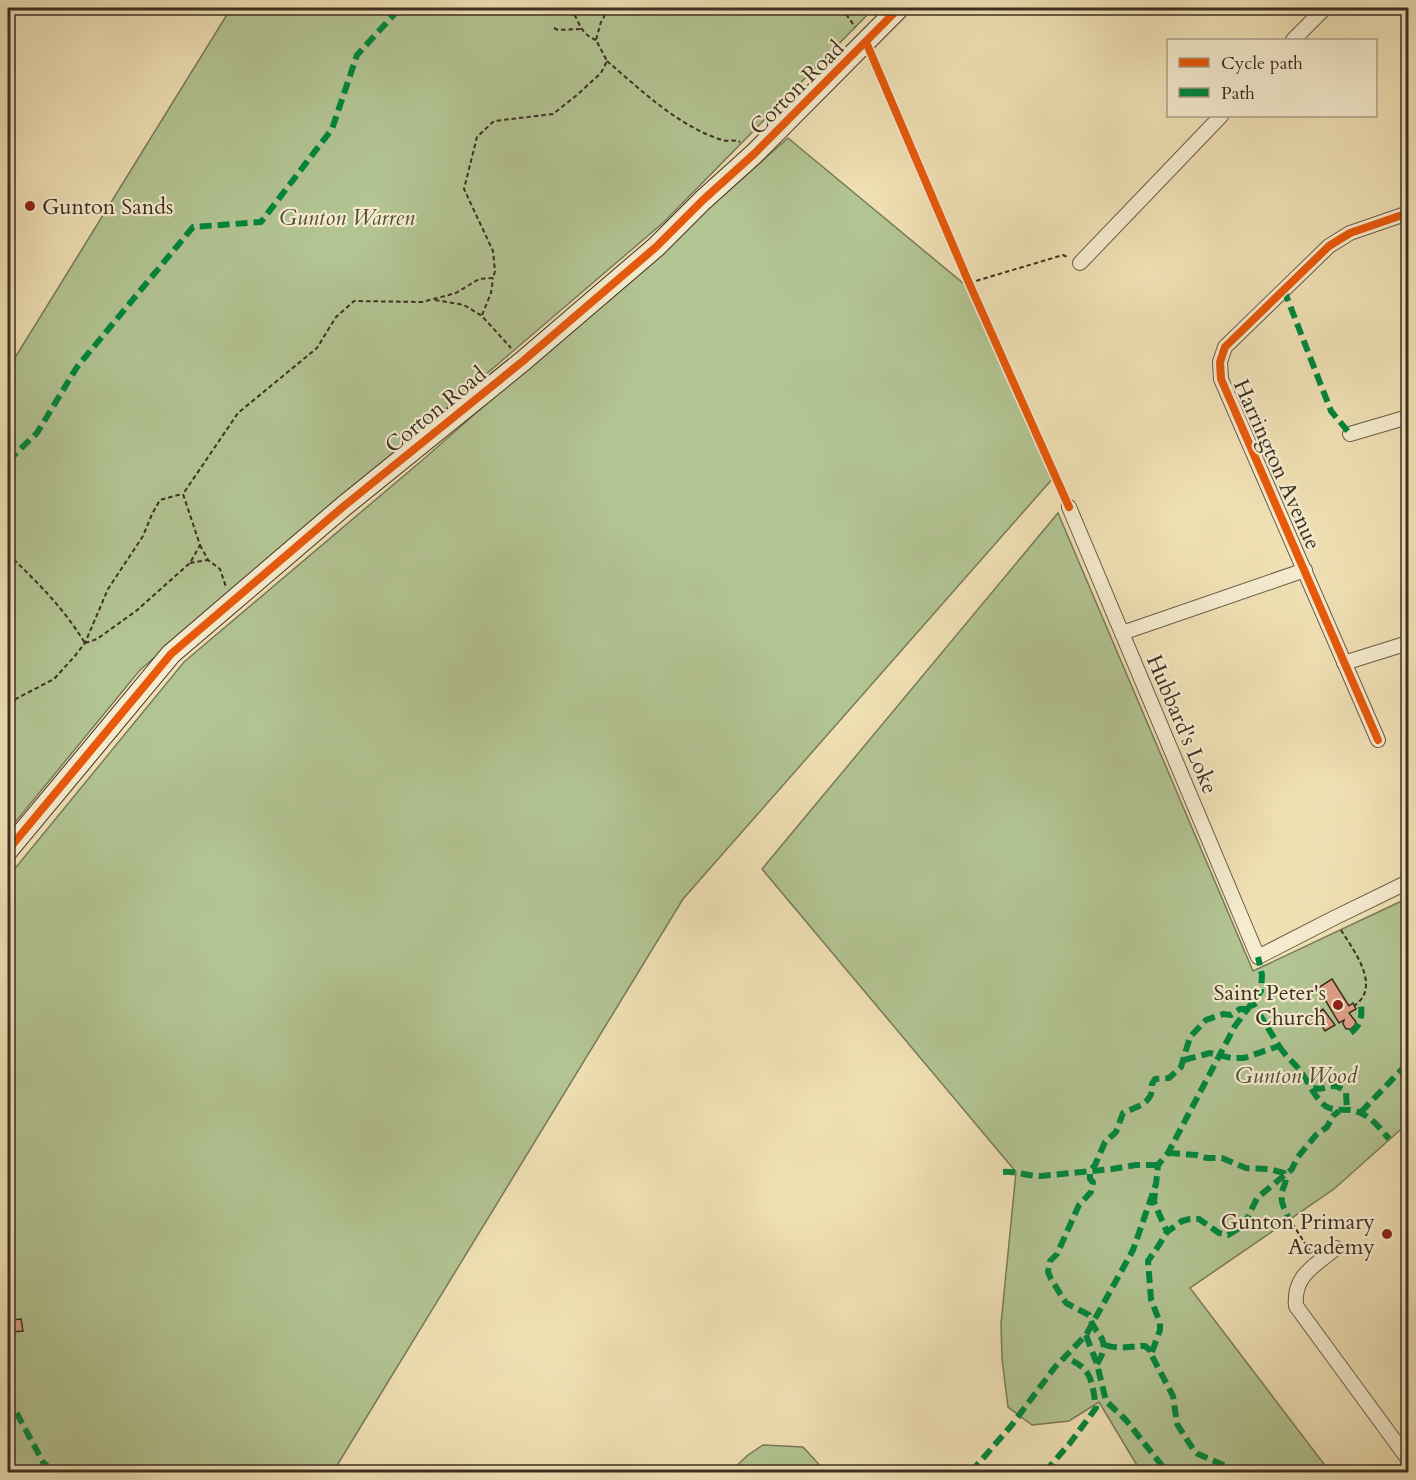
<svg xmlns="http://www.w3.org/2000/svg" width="1416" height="1480" font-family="Cardo,serif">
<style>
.green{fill:#b3c493;stroke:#787a5b;stroke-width:1.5}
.building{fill:#dda087;stroke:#3d2f23;stroke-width:1.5}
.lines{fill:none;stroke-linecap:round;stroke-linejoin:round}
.minor-casing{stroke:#6a5c48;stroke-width:16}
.secondary-casing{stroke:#3d2f23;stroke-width:22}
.path{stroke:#3d2f23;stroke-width:2;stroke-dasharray:4.5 3;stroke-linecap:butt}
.minor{stroke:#f5eccf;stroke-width:14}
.secondary{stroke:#f5eccf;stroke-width:20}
.quiet{stroke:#00873e;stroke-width:6;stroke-dasharray:12 6;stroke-linecap:butt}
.cycleway-casing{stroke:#f5eccf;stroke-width:11}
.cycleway{stroke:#e8590c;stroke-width:8}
.poi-dot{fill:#8f2418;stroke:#f5eccf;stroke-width:2}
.labels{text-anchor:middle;stroke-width:4.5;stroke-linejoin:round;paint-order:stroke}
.street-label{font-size:22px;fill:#3d2f23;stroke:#f5eccf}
.poi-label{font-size:22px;fill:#3d2f23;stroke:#f5eccf;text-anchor:end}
.park-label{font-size:22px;font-style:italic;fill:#554d39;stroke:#f5eccf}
</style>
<rect width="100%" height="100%" fill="#f0e1b5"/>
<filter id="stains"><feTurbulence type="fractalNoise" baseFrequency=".00333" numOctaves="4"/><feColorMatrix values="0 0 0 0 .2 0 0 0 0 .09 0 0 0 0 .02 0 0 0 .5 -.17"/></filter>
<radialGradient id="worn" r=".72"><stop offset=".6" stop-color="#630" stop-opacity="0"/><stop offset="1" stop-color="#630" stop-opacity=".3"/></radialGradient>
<g class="green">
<path d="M231,8H874L664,222L140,670L8,831V369Z"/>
<path d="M788,138L975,293L1054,477L683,899L333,1472H8V877L184,662L426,457Z"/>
<path d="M1058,513L1253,971L1408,898V1123L1334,1189L1190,1288L1330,1472H1141L1099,1402L1069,1421L1032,1425L1008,1407L1002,1359L1001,1324L1016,1172L762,869Z"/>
<path d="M763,1445L803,1447L826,1472H730L748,1455Z"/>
</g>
<g class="building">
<path d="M1332,979L1349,1006L1353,1003L1356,1009L1349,1013L1356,1022L1355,1025L1351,1029H1346L1343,1024L1344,1020L1339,1023L1318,988Z"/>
<path d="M1323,1009L1335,1025L1325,1031L1319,1021L1322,1019L1318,1013Z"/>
<path d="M11,1317L12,1320L21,1319L23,1331L13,1332L14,1335L8,1336V1318Z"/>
</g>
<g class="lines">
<defs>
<g id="minor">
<path d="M1293,40L1325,8"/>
<path d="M1080,263L1221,116"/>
<path d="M1350,434L1408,417"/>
<path d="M1069,507L1258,957L1334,918L1408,882"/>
<path d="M1122,633L1305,570"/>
<path d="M1344,663L1408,643"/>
<path d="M1378,740L1221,379L1220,362L1225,347L1329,246L1350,233L1408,213"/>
<path d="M1336,1248C1315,1266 1293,1275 1296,1306L1408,1459"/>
</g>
<path id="secondary" d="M8,850L171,654L344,506L523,361L656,247L703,200L754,154L899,8"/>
</defs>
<use href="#minor" class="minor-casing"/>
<use href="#secondary" class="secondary-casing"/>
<g class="path">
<path d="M571,8C579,21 580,34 596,40"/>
<path d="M842,8L855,27"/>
<path d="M554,28L558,30L581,29"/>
<path d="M607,61C642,91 678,126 722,140C728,142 734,139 740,142"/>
<path d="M969,283L1063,255L1069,258"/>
<path d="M435,300L464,305L482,316L511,348"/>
<path d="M482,315L491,293L493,278"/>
<path d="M200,545L208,560L220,569L226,587"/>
<path d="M8,554C38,583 62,606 85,643"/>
<path d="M190,563L208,560"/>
<path d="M85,643L97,639L136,611L190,563L200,545L183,494L238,413L317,348L336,317L354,301L422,302L456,293L479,279L493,278L495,271L493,251L464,189L477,137L494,121L553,114L577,95L601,73L607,61L596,40L601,22L609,8"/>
<path d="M8,703L54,679L74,657L85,643L108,589L143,536L152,514L160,500L182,494"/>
<path d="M1341,930C1354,951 1382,987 1354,1006"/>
<path d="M1288,1217L1310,1251"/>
</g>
<use href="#minor" class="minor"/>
<use href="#secondary" class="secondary"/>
<g class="quiet">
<path d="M1284,290L1331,411L1350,434"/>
<path d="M8,461L37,433L77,367L193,227L261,222L332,129L357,55L400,8"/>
<path d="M1351,1033C1362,1024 1362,1016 1361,1002"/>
<path d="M1279,1046C1284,1054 1291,1060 1297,1067C1308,1079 1314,1099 1327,1107C1335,1111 1341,1109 1350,1110C1368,1112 1379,1127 1389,1139"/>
<path d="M1184,1060L1210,1053L1231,1058H1244L1279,1046L1252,1002"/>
<path d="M1313,1088C1328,1092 1330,1079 1346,1092L1347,1110"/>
<path d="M1361,1112L1408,1063"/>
<path d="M1168,1153L1196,1155L1207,1158H1222L1246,1168L1269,1169L1284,1173C1288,1181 1284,1184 1282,1192C1280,1201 1284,1209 1288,1217"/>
<path d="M1003,1172C1016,1171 1028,1176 1041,1176L1112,1169L1136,1165H1158"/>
<path d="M1155,1193L1154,1202L1167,1232"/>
<path d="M1086,1335L1097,1364L1106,1401L1126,1420L1167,1472"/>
<path d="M1105,1345C1121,1350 1129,1346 1145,1346L1152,1352V1356L1173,1396L1177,1424L1193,1449L1198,1454L1228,1467L1234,1472"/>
<path d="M1152,1352L1160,1330V1323L1151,1299L1148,1261L1159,1245L1167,1232L1182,1221L1190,1219H1199L1219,1233L1228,1235L1238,1229L1246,1221L1257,1198L1292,1169L1297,1158L1316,1135L1327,1127L1333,1116L1339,1111"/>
<path d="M1097,1364C1114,1337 1094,1337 1089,1315L1066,1303L1051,1279L1048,1272L1050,1261L1057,1254L1079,1205L1091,1192L1093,1182L1090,1179V1171L1095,1165L1105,1142L1116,1132L1123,1113C1138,1106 1154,1103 1152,1084L1155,1079L1169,1078L1181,1067L1190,1037L1206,1020L1223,1014L1231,1015L1240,1009H1246"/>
<path d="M8,1397L43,1462L53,1472"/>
<path d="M971,1472L1011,1426L1055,1367L1086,1335L1133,1250L1156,1184L1158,1165L1168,1153L1235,1026L1261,991L1262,975L1258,957"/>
<path d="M1045,1472L1070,1443L1096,1408C1092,1381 1092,1367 1065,1358"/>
</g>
<defs>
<g id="cycleway">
<path d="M866,42L969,283L1069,507"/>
<path d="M1378,740L1221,379L1220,362L1225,347L1329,246L1350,233L1408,213"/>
<path d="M8,850L171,654L344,506L523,361L656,247L703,200L754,154L899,8"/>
</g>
</defs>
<use href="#cycleway" class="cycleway-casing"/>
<use href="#cycleway" class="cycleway"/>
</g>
<g class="poi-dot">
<circle cx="30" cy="206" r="6"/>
<circle cx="1338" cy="1005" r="6"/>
<circle cx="1387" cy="1234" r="6"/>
</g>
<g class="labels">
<g class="street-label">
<text transform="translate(796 87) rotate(-45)" y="8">Corton Road</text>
<text transform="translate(435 409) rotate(-39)" y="8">Corton Road</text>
<text transform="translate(1278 464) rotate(66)" y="8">Harrington Avenue</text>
<text transform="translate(1183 724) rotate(67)" y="8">Hubbard's Loke</text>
</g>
<g class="poi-label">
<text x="42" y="214" text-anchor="start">Gunton Sands</text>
<text x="1326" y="1000">Saint Peter's<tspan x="1326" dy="25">Church</tspan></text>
<text x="1375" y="1229">Gunton Primary<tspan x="1375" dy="25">Academy</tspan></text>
</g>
<g class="park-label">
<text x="347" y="225">Gunton Warren</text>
<text x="1296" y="1083">Gunton Wood</text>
</g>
</g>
<rect width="1416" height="1480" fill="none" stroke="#f0e1b5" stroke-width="30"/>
<rect x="9" y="9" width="1398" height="1462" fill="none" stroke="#3d2f23" stroke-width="3"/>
<rect x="15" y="15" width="1386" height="1450" fill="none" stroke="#3d2f23" stroke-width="1.5"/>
<rect x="1167" y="39" width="210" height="78" fill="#f5eccf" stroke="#aba08a" stroke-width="1.5"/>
<rect x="1179" y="58" width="30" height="9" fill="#e8590c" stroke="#aba08a" stroke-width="1.5"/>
<text x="1221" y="69" font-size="18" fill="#3d2f23">Cycle path</text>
<rect x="1179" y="88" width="30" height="9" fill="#00873e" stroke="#aba08a" stroke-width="1.5"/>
<text x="1221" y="99" font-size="18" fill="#3d2f23">Path</text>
<rect width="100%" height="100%" filter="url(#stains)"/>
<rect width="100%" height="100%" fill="url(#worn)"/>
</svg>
